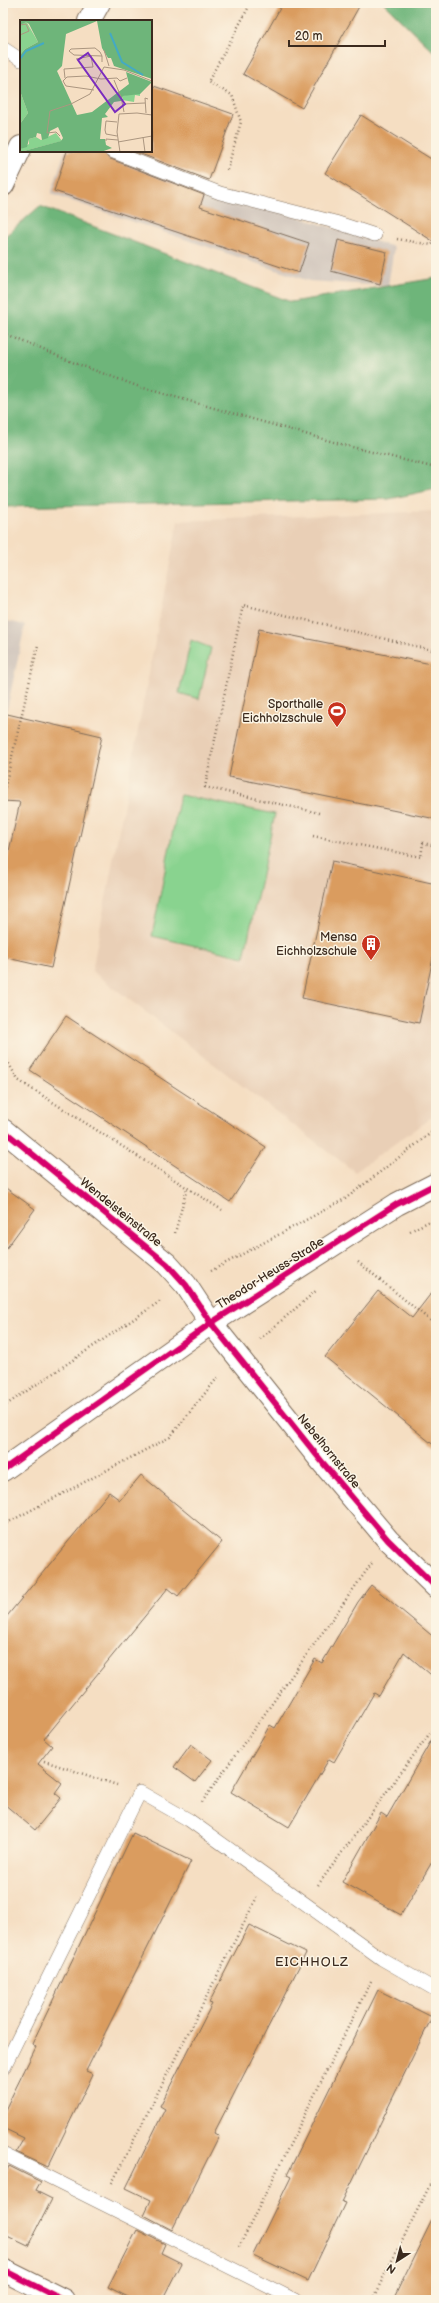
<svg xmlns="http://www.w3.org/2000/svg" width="439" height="2303" font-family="'Balsamiq Sans',sans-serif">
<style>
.built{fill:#e9cfb6}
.industrial{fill:#cec2b9}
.green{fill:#89d38f;stroke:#627e56}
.forest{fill:#6eb57a;stroke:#54704c}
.building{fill:#da9c5f}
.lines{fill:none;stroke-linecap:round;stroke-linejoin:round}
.service-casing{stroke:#7c6957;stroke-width:14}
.minor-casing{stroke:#7c6957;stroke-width:24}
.path{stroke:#7c6957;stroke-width:2.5;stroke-dasharray:1 3;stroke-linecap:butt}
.service{stroke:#fff;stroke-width:13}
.minor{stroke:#fff;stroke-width:22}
.cycleway-casing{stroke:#fcf5e5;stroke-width:8}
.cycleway{stroke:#d6006c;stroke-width:6}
.labels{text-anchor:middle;stroke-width:3;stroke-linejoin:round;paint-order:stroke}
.poi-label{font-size:12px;fill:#3b2a1e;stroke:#fcf5e5;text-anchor:end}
.street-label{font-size:12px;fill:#3b2a1e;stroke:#fcf5e5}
.neighbourhood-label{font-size:13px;letter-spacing:1px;fill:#3b2a1e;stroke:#fcf5e5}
.inset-river{fill:none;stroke:#44aac3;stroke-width:2}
.inset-road{fill:none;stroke:#ab9680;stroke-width:1}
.view{fill:#7b2cbf;fill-opacity:0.15;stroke:#7b2cbf;stroke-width:2}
.inset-edge{fill:none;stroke:#3b2a1e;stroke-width:2}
</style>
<rect width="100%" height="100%" fill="#fcf5e5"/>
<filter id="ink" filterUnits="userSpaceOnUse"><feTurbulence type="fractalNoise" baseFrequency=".025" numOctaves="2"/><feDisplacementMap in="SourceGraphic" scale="8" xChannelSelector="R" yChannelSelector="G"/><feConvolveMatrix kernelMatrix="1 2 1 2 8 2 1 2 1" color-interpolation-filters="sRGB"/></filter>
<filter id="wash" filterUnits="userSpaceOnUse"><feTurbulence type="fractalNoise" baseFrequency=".012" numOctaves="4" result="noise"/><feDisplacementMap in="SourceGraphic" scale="16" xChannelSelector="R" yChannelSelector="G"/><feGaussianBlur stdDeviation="0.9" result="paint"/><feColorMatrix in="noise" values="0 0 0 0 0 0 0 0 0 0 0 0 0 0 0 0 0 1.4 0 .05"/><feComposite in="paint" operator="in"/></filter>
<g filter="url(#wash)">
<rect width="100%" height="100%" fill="#f5dec2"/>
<path class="built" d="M436,511V1114L355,1172L92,971L178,521Z"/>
<g class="industrial">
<path d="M65,151H87L394,247L388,286L309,281L51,194Z"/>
<path d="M3,620L25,625L3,728Z"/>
</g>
<g class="green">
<path d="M191,640L211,648L199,699L179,693Z"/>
<path d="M180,795L275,814L244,957L152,936Z"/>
</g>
<g class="forest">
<path d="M384,3H436V54Z"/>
<path d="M40,206L291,302L436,278V489L389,499L3,507V238Z"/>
</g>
<g id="blocks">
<g class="building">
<path d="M283,3H361L302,108L243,74Z"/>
<path d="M151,85L233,114L209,180L133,151H151Z"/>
<path d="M361,115L436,162V243L325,173Z"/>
<path d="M67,151H103L108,158L204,195L200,207L309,243L299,273L54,191Z"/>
<path d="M338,240L387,252L380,284L331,271Z"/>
<path d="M259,629L436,665V819L229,777Z"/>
<path d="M3,713L102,736L51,968L3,957V878L20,802L3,801Z"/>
<path d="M332,861L436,884V944L419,1023L302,998Z"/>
<path d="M66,1016L266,1147L230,1202L30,1070Z"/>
<path d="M3,1186L35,1209L3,1253Z"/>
<path d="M436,1287V1447L325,1357L378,1291L412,1318Z"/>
<path d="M141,1475L222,1542L178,1596L168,1588L44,1739L52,1746L38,1764L62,1783L55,1793L61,1798L35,1830L3,1803V1621L109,1492L120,1500Z"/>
<path d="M371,1585L436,1639V1679L404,1652L379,1696L374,1693L334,1762L329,1759L289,1827L231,1792L270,1725L275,1728L315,1659L322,1663L358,1602Z"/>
<path d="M436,1732V1855L401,1915L342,1882L381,1813L387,1817Z"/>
<path d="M191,1744L212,1760L195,1782L174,1767Z"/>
<path d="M133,1833L191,1861L86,2071L93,2074L48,2167L16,2152L24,2138L3,2128V2114L36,2047L32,2044Z"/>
<path d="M249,1925L306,1953L214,2133L219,2136L172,2230L144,2215L151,2200L126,2188L165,2109L160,2106L212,2004L209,2003Z"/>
<path d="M378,1990L432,2017L342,2202L345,2203L308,2281L253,2255L291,2177L287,2175Z"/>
<path d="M9,2166L41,2182L36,2191L52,2199L28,2246L3,2234V2179Z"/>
<path d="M436,2212V2300H393L403,2279Z"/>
<path d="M137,2230L165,2244L161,2253L181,2263L162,2300H134L108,2287Z"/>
</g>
</g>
</g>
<g filter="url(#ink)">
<use href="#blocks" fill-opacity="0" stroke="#7c6957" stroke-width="1"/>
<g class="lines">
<defs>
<g id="service">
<path d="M3,48L21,60"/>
<path d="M111,151L220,193L335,222L375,235"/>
<path d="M3,2069L140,1792L189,1820L382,1959L436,1990"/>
<path d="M3,2154L295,2300"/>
</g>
<g id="minor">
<path d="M89,21L99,3"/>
<path d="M3,185L21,147"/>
<path d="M3,1130L167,1264L186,1285L211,1323L323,1463L388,1540L436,1587"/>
<path d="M3,1470L211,1323L397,1204L436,1184"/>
<path d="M3,2270L63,2300"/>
</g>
</defs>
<use href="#service" class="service-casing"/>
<use href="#minor" class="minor-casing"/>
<g class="path">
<path d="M227,170L241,122L232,95L208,82L251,3"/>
<path d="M397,239L432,245L436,240"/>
<path d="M3,333L72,362L140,387L344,445L436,468"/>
<path d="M3,795L38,645"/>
<path d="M319,813L205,787L243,605L436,651"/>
<path d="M313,836L421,857L423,843L436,846"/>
<path d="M3,1053L18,1080L222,1210"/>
<path d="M410,1231L436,1218"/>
<path d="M175,1233L187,1188"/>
<path d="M358,1262L436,1325"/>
<path d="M211,1271L345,1199L436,1129"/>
<path d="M260,1339L317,1290"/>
<path d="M3,1407L162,1300"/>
<path d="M3,1525L170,1437L218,1377"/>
<path d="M44,1761L117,1785"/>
<path d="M202,1802L372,1563"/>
<path d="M318,1885L436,1725"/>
<path d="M112,2183L257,1897"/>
<path d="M239,2247L372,1979"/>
<path d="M372,2300L436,2173"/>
</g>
<use href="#service" class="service"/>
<use href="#minor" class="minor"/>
<defs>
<g id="cycleway">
<path d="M3,1130L167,1264L186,1285L211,1323L323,1463L388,1540L436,1587"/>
<path d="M3,1470L211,1323L397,1204L436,1184"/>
<path d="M3,2270L63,2300"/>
</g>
</defs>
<use href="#cycleway" class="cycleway-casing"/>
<use href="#cycleway" class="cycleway"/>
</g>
</g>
<defs>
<symbol id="stadium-pin" viewBox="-11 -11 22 30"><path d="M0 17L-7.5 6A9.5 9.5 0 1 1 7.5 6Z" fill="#c8321e" stroke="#fcf5e5"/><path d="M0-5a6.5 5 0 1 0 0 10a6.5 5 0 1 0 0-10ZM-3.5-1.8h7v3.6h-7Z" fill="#fff"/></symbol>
<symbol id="building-pin" viewBox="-11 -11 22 30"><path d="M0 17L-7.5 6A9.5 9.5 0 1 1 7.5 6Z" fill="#c8321e" stroke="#fcf5e5"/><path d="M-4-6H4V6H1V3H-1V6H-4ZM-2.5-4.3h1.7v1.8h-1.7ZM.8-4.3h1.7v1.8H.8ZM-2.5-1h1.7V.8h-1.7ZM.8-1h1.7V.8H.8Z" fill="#fff"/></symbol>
</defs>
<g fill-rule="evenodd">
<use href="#stadium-pin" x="326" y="700" width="22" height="30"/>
<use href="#building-pin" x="360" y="933" width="22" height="30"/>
</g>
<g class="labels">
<g class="poi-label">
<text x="323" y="708">Sporthalle<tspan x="323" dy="14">Eichholzschule</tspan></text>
<text x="357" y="941">Mensa<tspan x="357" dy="14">Eichholzschule</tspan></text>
</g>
<g class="street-label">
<text transform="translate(121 1212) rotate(39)" y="4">Wendelsteinstraße</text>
<text transform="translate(270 1273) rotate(-32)" y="4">Theodor-Heuss-Straße</text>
<text transform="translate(329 1451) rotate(51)" y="4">Nebelhornstraße</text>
</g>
<g class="neighbourhood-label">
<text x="312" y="1966">EICHHOLZ</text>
</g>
</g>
<g transform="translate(20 20)">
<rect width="132" height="132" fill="#f5dec2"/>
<path d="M6,1L18,22L5,29L0,35V5ZM0,71L8,93L0,104ZM110,74H120V76L115,75L114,82L102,80L103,76ZM36,113L42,121L0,132V129L9,124V119L16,117L21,120Z" fill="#89d38f"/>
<path d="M0,0H132V59L94,46L91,38H88L82,28L77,1L46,14L42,46L37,51L57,95L72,92L109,64L106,52L132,62L120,74L103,76L101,81L94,82L85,94L88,97L82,98L80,119H85L86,125L92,128L81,132H0L41,121L43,118L38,107L30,111L28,118L22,120L21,114L17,113L16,117L9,119L7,127L0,129V104L8,93L0,71V35L5,29L18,22L9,4L6,2L0,5Z" fill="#6eb57a"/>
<path class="inset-river" d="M90,13L102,42L123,55M0,39L6,31L24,23"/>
<path class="inset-road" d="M0,5L6,4L9,11L0,15M84,30L89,46M82,36L54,35L49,31L51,29L75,28L80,32L82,36V42M84,47L104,50L132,61M45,58L44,49L73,47L71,36L56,39M94,60L101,77L104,92M74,70L46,66L43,61L47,57L66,56L81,59L97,58L100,61L107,58M103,84L125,83M126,93L125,78L128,79M40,116L36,112L27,113L30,91L51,84L70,74L84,47M97,116L86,114L85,110L86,101L97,102M123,117L125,132M86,121V119L98,120M98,122L132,116M100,132L97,112L99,94L117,93L132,95"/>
<path class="view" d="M68,33L105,84L95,92L58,40Z"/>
<rect width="132" height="132" class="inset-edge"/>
</g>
<rect width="439" height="2303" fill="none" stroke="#fcf5e5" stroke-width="16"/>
<g transform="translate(397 2261) rotate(216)" stroke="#fcf5e5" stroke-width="3" paint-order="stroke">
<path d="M0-3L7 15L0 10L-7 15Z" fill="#3b2a1e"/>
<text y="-6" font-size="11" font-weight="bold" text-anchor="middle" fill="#3b2a1e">N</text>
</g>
<path d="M289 40v6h96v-6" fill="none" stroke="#3b2a1e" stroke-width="2"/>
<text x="295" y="40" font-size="12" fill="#3b2a1e" stroke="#fcf5e5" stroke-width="3" paint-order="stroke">20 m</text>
</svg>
